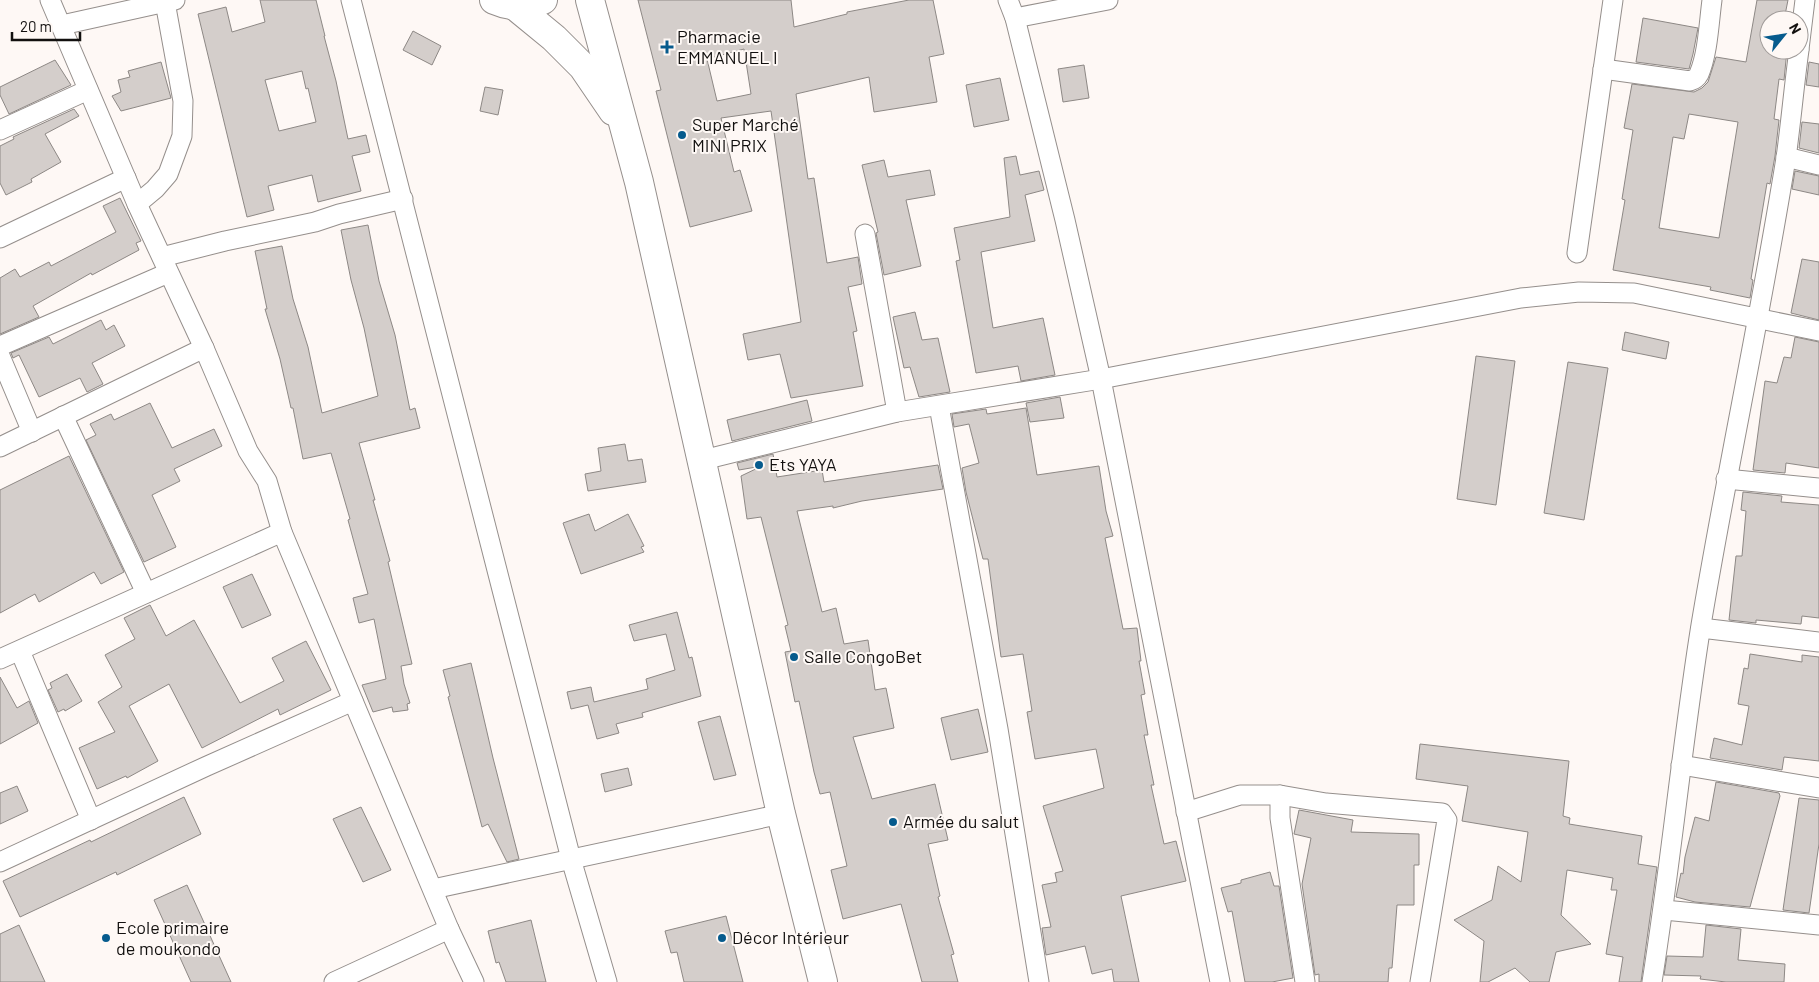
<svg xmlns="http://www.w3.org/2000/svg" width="1819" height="982" font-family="Barlow,sans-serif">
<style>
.building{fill:#d4cecb;stroke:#8d8885;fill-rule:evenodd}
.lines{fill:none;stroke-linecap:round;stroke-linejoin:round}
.street-casing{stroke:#958f8c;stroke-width:21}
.primary-casing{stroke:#958f8c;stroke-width:30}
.street{stroke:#fff;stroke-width:19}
.primary{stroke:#fff;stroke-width:28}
.poi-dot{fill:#065b8d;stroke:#fef8f5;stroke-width:2}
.labels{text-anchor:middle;stroke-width:4;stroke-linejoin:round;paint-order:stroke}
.poi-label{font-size:18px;fill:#12100f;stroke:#fef8f5;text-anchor:start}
</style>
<rect width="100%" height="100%" fill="#fef8f5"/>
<g class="building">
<path d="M260,0H316L325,36H324L336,81L348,139L366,135L370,152L352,156L361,191L318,202L312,175L268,186L274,210L247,217L198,14L226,7L232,32L265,22ZM302,71L306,89L308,88L316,122L279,131L265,80Z"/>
<path d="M638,0H791L794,27L847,14V12L909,0H933L944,54L929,57L937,102L874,112L869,77L796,94L808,179L814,178L827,263L858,257L862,284L848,287L857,331L853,332L863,386L791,398L780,354L748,360L743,334L801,322L771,111L721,118L734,172L740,170L752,211L690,227L656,91L661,90ZM744,49L751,94L717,101L707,59Z"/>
<path d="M1757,0H1788L1784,20H1769V50H1787L1784,80L1779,79L1774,119L1779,120L1775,156L1770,184L1767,183L1751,279L1753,280L1750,298L1710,290L1711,287L1613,270L1625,200L1622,199L1633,130L1624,128L1632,84L1694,92L1702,88L1708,82L1716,57L1746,62ZM1689,114L1738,122L1719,238L1659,228L1673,137L1684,139Z"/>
<path d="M1643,18L1698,28L1693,54L1689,69L1636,62Z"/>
<path d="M413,31L441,46L432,65L403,50Z"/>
<path d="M55,60L71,85L9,114L0,95V87Z"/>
<path d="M161,62L171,98L121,111L112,96L121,92L118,80L130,77L128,71Z"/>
<path d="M1809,62L1819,64V87L1806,85Z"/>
<path d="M1084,65L1089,98L1063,102L1058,69Z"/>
<path d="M1000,78L1009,120L974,127L966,85Z"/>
<path d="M485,87L503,90L498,115L480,111Z"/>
<path d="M74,109L79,116L45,134L61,162L31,179L32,182L6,195L0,183V146L14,139L13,137Z"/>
<path d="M1802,122L1819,124V153L1799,148Z"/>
<path d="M1016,156L1020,175L1039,171L1044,190L1025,195L1035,241L981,252L993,328L1043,318L1055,375L1021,381L1018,366L976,373L956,261L960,260L954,228L1010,217L1004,158Z"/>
<path d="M884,160L888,177L930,170L935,195L906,200L921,266L884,275L876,233L878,232L862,165Z"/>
<path d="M1795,171L1819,176V195L1792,189Z"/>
<path d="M120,198L141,241L136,243L139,250L92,275L91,273L33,306L39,317L0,334V278L15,269L20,277L49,262L51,266L116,232L103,206Z"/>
<path d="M368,225L379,281L395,335L410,410L415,408L420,428L359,443L375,500H373L390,561L388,562L412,664L401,666L404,684L410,703L407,704L408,710L393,712L392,707L373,712L362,685L386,679L374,619L359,623L353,598L368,594L348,520L350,519L331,453L303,459L293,408H291L280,359L265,309H267L255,251L282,246L293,299L308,347L322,413L378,396L364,328L351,280L341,230Z"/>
<path d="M1802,259L1819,262V320L1791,313Z"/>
<path d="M915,312L922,340L938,338L950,392L919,397L910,367L904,368L893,317Z"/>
<path d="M101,320L106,330L114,325L125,346L92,363L103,384L87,392L80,378L39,397L19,355L13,358L11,353L49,337L53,344Z"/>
<path d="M1625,332L1669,342L1666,359L1622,350Z"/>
<path d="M1795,337L1819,342V468L1786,463L1785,473L1753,470L1765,381L1777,383L1784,357L1791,358Z"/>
<path d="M1476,356L1515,361L1496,505L1457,499Z"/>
<path d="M1568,362L1608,368L1584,520L1544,513Z"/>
<path d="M1060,397L1064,418L1030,422L1026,403Z"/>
<path d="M807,400L812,421L732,441L727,420Z"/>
<path d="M150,403L172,448L214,429L222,446L174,469L180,481L152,495L176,547L144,562L86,440L96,435L90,424L111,414L114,420Z"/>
<path d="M1026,408L1037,475L1099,466L1106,511L1113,536L1105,538L1123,629L1137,628L1141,661H1139L1145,694L1141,695L1148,735H1144L1154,785H1151L1164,844L1176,841L1186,881L1121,896L1139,982H1114L1112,969L1092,974L1085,946L1046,955L1042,928L1051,927L1042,885L1057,882L1055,873L1063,871L1043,806L1104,788L1096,749L1035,759L1027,712L1032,711L1023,654L1001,657L988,559H983L966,492L962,468L979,463L969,424L954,427L952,414L986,409L987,414Z"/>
<path d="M625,444L628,461L642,459L646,482L588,491L585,474L601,471L598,448Z"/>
<path d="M773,454L777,477L822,470L824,482L938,465L943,489L862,501L833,508V506L797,511L822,612L836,608L844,644L868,640L875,690L886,688L894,728L853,737L872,799L935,784L948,840L928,844L940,896L938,897L954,954L951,955L958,982H922L901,904L843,919L831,870L847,866L830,792L820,794L814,772L799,701L795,702L785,652L791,651L785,626L788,625L761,517L747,519L741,476L762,466L739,470L737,463Z"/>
<path d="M69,456L124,572L101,584L94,572L39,602L35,594L0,613V490Z"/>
<path d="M1743,492L1782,496L1781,502L1819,505V618L1802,616L1801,624L1756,620V623L1729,620L1736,556H1742L1746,511L1741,510Z"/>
<path d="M589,514L595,531L628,514L644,546L641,547L644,552L581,574L563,523Z"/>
<path d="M252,574L271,615L242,628L223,587Z"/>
<path d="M150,605L166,636L194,620L240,703L284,681L272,658L306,641L331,690L280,715L278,709L202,748L169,684L129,706L158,761L127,778L126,776L97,789L79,748L115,732L98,702L122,687L105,655L135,639L124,618Z"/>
<path d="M677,612L689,658L692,657L701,696L642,713L643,717L616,724L619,733L597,739L588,705L571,709L567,692L591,687L594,702L648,689L646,679L675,670L666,634L634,641L629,625Z"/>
<path d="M1750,654L1802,662V655L1819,657V761L1784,757L1782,770L1710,758L1714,738L1742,745L1749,706L1738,704L1744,668L1748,669Z"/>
<path d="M471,663L493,758L519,859L507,862L488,824L482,827L448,697L450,696L443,670Z"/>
<path d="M67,674L82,701L65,711L64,709L58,712L48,690L52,688L50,683Z"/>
<path d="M0,677L17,708L29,701L38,723L0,744Z"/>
<path d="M978,709L988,752L951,760L941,718Z"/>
<path d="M720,716L736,775L714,780L698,722Z"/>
<path d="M1420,744L1569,761L1563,816L1570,818L1569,824L1642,836L1638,864L1657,867L1641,982H1619L1623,957L1606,954L1617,890H1611L1613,878L1567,870L1561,915L1591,944L1556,952L1549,982H1530L1515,968L1488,982H1480L1484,941L1454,920L1492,900L1498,866L1521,882L1528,832L1462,821L1468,786L1416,779Z"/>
<path d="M628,768L632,785L605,792L601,774Z"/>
<path d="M1716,782L1779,793L1780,796L1750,907L1695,902L1676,897L1681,873L1683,874L1685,857L1695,817L1709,821Z"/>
<path d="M17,786L28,811L0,824V793Z"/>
<path d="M184,797L201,834L117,875L116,872L20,917L3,881L90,840L91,842Z"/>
<path d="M1799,798L1819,800V844L1809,913L1783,910Z"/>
<path d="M361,807L391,870L363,882L333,819Z"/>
<path d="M1299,810L1353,820L1351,832L1419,834V865H1414V905H1397L1392,968H1389L1388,982H1319V974L1315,975L1302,884L1311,838L1294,834Z"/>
<path d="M1270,872L1274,886H1279L1293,978L1272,982H1245L1232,911L1228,912L1221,888L1241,883V880Z"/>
<path d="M187,885L231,982H191L154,900Z"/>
<path d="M726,916L743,982H684L677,952L671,953L665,931Z"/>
<path d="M531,920L546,982H506L499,962L496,963L488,931Z"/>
<path d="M19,925L45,982H0V934Z"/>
<path d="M1706,925L1741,929L1738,960L1785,964L1784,982H1726L1700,979L1701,976L1664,975L1667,956L1703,957Z"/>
</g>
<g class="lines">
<defs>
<g id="street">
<path d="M50,0L137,204L204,348L248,451L267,481L282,532L449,929L474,982"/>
<path d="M351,0L571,859L607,982"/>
<path d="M1008,0L1015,18L1065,220L1101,379L1220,982"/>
<path d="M1015,18L1108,0"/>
<path d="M62,25L175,0"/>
<path d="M1799,49L1805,0"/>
<path d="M1603,69L1690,81C1695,79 1697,78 1699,74C1708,53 1709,22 1712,0"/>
<path d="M0,130L88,90"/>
<path d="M1786,157L1819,165"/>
<path d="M137,204L155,189L168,174L182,136L183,101L165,2"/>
<path d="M865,234L897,412"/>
<path d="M0,238L126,178"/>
<path d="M1577,253L1613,0"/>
<path d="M162,257L225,241L315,222L339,214L403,199"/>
<path d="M0,346L168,273"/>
<path d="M0,356L32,432"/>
<path d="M939,406L998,729L1039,982"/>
<path d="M63,416L146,593"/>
<path d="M0,447L204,348"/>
<path d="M703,460L897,412L1101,379L1521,298L1579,292L1634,293L1819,331"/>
<path d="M1726,479L1819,488"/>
<path d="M1701,628L1819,642"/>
<path d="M20,651L91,820"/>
<path d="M0,659L282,532"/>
<path d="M1681,765L1819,788"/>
<path d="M1280,795V818L1305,982"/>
<path d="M1186,812L1240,795H1280L1326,803L1442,813L1447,820L1420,982"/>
<path d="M0,862L207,766L353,701"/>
<path d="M433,889L781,814"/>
<path d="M1664,910L1819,925"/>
<path d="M334,982L449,929"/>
<path d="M1652,982C1671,863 1682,744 1701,625C1727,469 1761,314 1786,158C1791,122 1794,86 1799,50"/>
</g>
<g id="primary">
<path d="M494,0C510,7 528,8 543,0"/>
<path d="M590,0L639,182L781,814L823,982"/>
<path d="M515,6L554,38L583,67L613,111"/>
</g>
</defs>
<use href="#street" class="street-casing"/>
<use href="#primary" class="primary-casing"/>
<use href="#street" class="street"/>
<use href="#primary" class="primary"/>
</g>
<g class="poi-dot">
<path d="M664.5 39.5h5v5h5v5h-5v5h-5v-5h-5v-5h5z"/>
<circle cx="682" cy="135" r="5"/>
<circle cx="759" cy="465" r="5"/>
<circle cx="794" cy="657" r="5"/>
<circle cx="893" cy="822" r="5"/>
<circle cx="106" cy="938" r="5"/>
<circle cx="722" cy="938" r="5"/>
</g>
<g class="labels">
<g class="poi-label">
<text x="677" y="43">Pharmacie<tspan x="677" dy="21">EMMANUEL I</tspan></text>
<text x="692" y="131">Super Marché<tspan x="692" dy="21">MINI PRIX</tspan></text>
<text x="769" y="471">Ets YAYA</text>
<text x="804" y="663">Salle CongoBet</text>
<text x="903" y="828">Armée du salut</text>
<text x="116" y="934">Ecole primaire<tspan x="116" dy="21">de moukondo</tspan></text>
<text x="732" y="944">Décor Intérieur</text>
</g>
</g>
<g transform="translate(1784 35) rotate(60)"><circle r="24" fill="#fef8f5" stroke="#a09b99"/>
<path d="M0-4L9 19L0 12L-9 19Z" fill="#065b8d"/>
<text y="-8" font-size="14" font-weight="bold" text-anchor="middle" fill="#12100f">N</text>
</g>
<path d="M12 32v8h68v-8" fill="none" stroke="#12100f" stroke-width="2.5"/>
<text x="20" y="32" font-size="15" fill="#12100f" stroke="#fef8f5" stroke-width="4" paint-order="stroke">20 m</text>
</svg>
